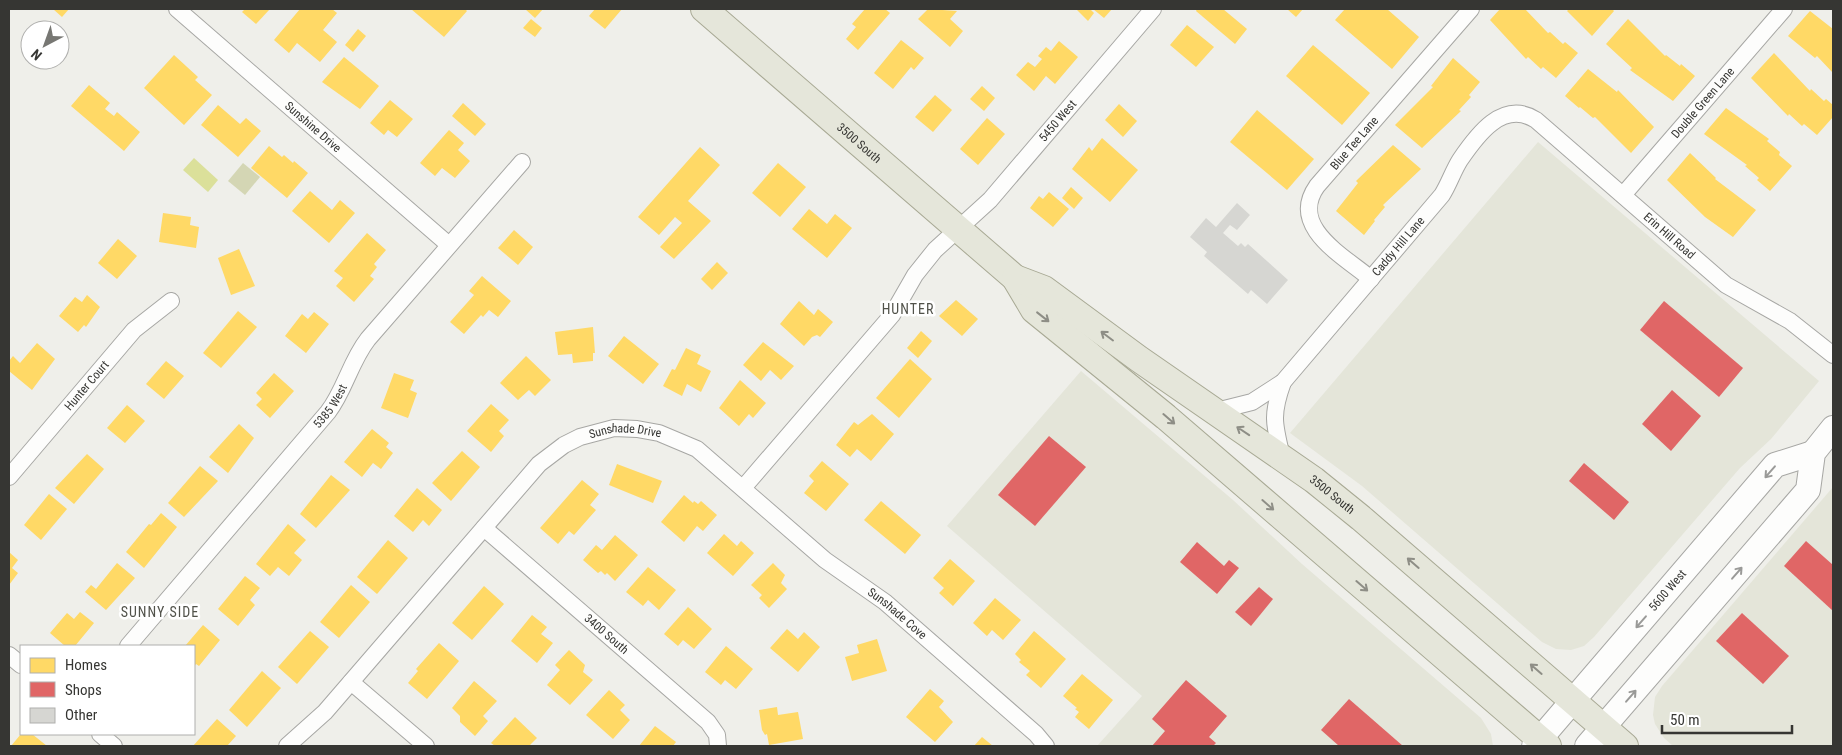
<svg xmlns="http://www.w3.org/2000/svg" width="1842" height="755" font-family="'Roboto Condensed',sans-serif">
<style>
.built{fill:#e4e5d9}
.green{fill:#d4d6b4}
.water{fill:#dbe09a}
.homes{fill:#ffd966}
.shops{fill:#e06666}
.building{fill:#d6d6d2}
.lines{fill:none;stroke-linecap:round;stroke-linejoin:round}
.street-casing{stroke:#a7a7a4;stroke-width:18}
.secondary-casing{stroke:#a7a7a4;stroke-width:26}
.primary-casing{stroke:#a8a994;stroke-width:28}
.street{stroke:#fdfdfc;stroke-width:16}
.secondary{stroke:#fdfdfc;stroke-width:24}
.primary{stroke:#e5e6da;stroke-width:26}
.oneway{stroke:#8e8e86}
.oneway2{stroke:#9a9a98}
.labels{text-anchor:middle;stroke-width:5;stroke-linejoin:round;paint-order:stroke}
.street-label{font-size:12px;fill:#363633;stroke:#fff}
.neighbourhood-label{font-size:14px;letter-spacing:1px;fill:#51524a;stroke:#fff}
</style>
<rect width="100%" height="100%" fill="#efefea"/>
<g class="built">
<path d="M1538,142L1819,381L1771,439L1740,468L1594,637L1584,646L1571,650L1556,649L1542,642L1362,486L1290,433Z"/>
<path d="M1081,371L1233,500L1302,564L1481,718L1491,734L1493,746H1097L1142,696L947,526Z"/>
<path d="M1833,487V746H1673L1664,738L1655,724L1653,715L1655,697L1662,686Z"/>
</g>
<path class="green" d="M243,163L260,177L245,195L228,181Z"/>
<path class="water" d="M194,158L218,180L208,192L183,170Z"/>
<g class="homes">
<path d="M53,9H69L62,17Z"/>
<path d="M245,9H270L256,24L242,12Z"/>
<path d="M300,9H332L337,13L323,30L337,42L320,62L297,43L289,53L274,40Z"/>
<path d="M411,9H465L467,11L444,37Z"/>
<path d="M525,9H543L535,18Z"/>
<path d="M595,9H622L605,29L589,16Z"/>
<path d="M865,9H885L890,13L858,50L846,39L856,27L852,24Z"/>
<path d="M928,9L957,11L950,19L963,31L950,47L918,19Z"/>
<path d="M1076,9H1090L1094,13L1088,21Z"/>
<path d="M1093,9H1112L1104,18Z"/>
<path d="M1197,9H1223L1247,29L1235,44L1196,11Z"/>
<path d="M1287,9H1303L1296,17Z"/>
<path d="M1345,9H1387L1419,37L1392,69L1335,20Z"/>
<path d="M1500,9H1525L1548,33L1550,32L1563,44L1565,42L1578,53L1556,78L1543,67L1541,69L1528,57L1526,59L1490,20Z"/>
<path d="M1569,9H1612L1614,11L1592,36L1567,11Z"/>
<path d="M1810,11L1833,29V73L1817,56L1815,58L1788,36Z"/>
<path d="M531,19L542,28L535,37L523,28Z"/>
<path d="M1628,19L1665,56L1666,55L1680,66L1681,64L1695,76L1673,101L1630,70L1632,68L1606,44Z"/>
<path d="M1187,25L1214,47L1196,67L1170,45Z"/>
<path d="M358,29L366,36L353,52L345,45Z"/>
<path d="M901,40L924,58L914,70L911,67L893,89L874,73Z"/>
<path d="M1059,41L1078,57L1055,84L1046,76L1034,91L1016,75L1028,62L1035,67L1042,59L1038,56L1046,47L1051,51Z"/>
<path d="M1313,45L1370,93L1342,125L1286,76Z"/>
<path d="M1774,53L1810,91L1811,89L1824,101L1826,99L1833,105V117L1817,135L1804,124L1802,126L1789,114L1788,116L1751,78Z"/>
<path d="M174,55L198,77L195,80L212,95L184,125L144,88Z"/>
<path d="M344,57L379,86L360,109L322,82Z"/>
<path d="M1453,58L1480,82L1469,95L1471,97L1459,110L1461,111L1422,148L1395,125L1433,87L1431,86Z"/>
<path d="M1588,69L1617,92L1618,90L1654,127L1631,153L1595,117L1593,118L1580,107L1579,108L1565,96Z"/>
<path d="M89,85L110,103L105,109L114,116L117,112L140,132L124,151L71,106Z"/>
<path d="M982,86L995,98L984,111L970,99Z"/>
<path d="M935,95L952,110L933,132L915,117Z"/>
<path d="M390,100L413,119L397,137L388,130L384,135L370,123Z"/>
<path d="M463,103L486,124L475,136L452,116Z"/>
<path d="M1119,104L1137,121L1123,137L1105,120Z"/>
<path d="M218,105L240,124L246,118L261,131L238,157L201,125Z"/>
<path d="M1726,108L1769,139L1767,141L1780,152L1779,155L1792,166L1770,191L1757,180L1759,178L1745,166L1747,165L1704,134Z"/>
<path d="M1257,110L1314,159L1287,190L1230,142Z"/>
<path d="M987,118L1005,134L978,165L960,149Z"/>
<path d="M449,130L464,143L458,150L470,161L455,178L442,168L435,176L420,163Z"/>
<path d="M1102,138L1138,170L1110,202L1072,169L1089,147L1092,151Z"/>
<path d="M1393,145L1421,169L1383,205L1385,207L1374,220L1375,221L1364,235L1336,211L1358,183L1356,181Z"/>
<path d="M269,146L282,157L284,155L293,163L294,161L308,173L287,198L251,168Z"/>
<path d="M700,147L720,165L688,201L711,221L674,259L660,247L682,223L675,217L659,235L638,217Z"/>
<path d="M1690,153L1716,178L1715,179L1756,210L1733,237L1705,217L1667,180Z"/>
<path d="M778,163L806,187L780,217L752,193Z"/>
<path d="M1071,187L1083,198L1074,209L1062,198Z"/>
<path d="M310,191L332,210L340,200L355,213L329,243L292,211Z"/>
<path d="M1049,192L1069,209L1053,227L1030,208L1039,196L1043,199Z"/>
<path d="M809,209L827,224L835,214L852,228L827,258L792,229Z"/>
<path d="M163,213L191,217L190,225L199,227L196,248L159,242Z"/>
<path d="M514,230L533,247L518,265L498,248Z"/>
<path d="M367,233L386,250L374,264L377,267L370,276L374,279L354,302L336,286L343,278L334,271Z"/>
<path d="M118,239L137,256L117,279L98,263Z"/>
<path d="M239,249L255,286L231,295L218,258Z"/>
<path d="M717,262L728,273L712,290L701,279Z"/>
<path d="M482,276L511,301L498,317L489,310L483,317L481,315L464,334L450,322L474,295L469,291Z"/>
<path d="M87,295L100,307L86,327L84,325L78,332L59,316L75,297L82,302Z"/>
<path d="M956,300L978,319L962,336L939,316Z"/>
<path d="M799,301L814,315L818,309L833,322L820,337L817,335L812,337L804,346L780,324Z"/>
<path d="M238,311L257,327L221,368L203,353Z"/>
<path d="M314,312L329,324L306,353L285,336L302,314L308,319Z"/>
<path d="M593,327L595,353H593V361L573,363L572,354L558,355L555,332Z"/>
<path d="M921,331L932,341L918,358L907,348Z"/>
<path d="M624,336L659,364L643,384L608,356Z"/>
<path d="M763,342L794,366L781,380L770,370L761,381L743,365Z"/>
<path d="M37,343L55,359L32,390L9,371V361L13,356L20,363Z"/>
<path d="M686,348L701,355L697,364L711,371L701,392L687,384L682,396L663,386L672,369L675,370Z"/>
<path d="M526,356L551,380L535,396L529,390L518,400L500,383Z"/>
<path d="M910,359L932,379L899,418L876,398Z"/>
<path d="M166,361L184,376L164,399L146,384Z"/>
<path d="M274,373L294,391L270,418L256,405L262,399L256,393Z"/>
<path d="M394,373L414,380L410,390L417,393L408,418L381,408Z"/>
<path d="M740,380L766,403L753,418L749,414L739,426L719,408Z"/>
<path d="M491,404L509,420L499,431L504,436L491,452L467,431Z"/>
<path d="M127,405L145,421L125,443L107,428Z"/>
<path d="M872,414L894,434L871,461L857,449L850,457L836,445L854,422L858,425Z"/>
<path d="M239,424L254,438L228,473L209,457Z"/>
<path d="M372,429L389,443L386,447L393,453L381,469L373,463L362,477L344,462Z"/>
<path d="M462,451L480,467L451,501L432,483Z"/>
<path d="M87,454L104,469L74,504L55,488Z"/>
<path d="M822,461L849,484L826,511L804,493L814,481L809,476Z"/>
<path d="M617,464L662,481L653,503L609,485Z"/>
<path d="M200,466L218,481L184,517L168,503Z"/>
<path d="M331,475L350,490L316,528L300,514Z"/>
<path d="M582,480L599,494L590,505L596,510L574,535L569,531L558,544L540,528Z"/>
<path d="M417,488L442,510L429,526L423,520L413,532L394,516Z"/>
<path d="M49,494L67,509L41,540L24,525Z"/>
<path d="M684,495L693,503L694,501L698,504L701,501L717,515L703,531L697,526L684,542L661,522Z"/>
<path d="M881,501L921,535L905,554L864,520Z"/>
<path d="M161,513L177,527L144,568L126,552L149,524L151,525Z"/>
<path d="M288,524L306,540L294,553L302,560L289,576L278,567L270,576L256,564Z"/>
<path d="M724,534L737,546L741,541L754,553L733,576L707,553Z"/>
<path d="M615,535L638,555L615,581L607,573L605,575L601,571L598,573L583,560L596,545L602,550Z"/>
<path d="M388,540L408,558L377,594L357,577Z"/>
<path d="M9,552L18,560L12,568L18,573L9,585Z"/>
<path d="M950,559L975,581L953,606L939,593L944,588L933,578Z"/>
<path d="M117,563L135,578L106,610L85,592L91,585L96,589Z"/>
<path d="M773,563L785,575L781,583L787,589L769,608L759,598L762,595L751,585Z"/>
<path d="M648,567L676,590L659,610L648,600L643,606L626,592Z"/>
<path d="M245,576L260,588L250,600L255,605L238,626L218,609Z"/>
<path d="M351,585L370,602L339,638L320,622Z"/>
<path d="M484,586L504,604L472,640L452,623Z"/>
<path d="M995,598L1021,620L1003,640L992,630L987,636L973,623Z"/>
<path d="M688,607L712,629L694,649L683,640L678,646L664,634Z"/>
<path d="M80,612L94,623L75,646H65L50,633L67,613L74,619Z"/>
<path d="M532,615L547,627L541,634L553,643L537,663L511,641Z"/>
<path d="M203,625L220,640L199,666L196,664L194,667V646H185Z"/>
<path d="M787,629L798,639L804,632L820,647L798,672L770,648Z"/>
<path d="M310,631L329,647L297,684L278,667Z"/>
<path d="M1034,631L1066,659L1041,688L1026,675L1030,671L1019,662L1021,660L1015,654Z"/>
<path d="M877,639L887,671L852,681L845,657L859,653L857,645Z"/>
<path d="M439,643L459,661L427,699L408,683L418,671L416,669Z"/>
<path d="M726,646L753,669L736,689L725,680L721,685L705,672Z"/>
<path d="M569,650L585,665L583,672L593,680L570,705L547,685L560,670L555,665Z"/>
<path d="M262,671L281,688L247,727L229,710Z"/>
<path d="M1082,674L1113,700L1089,729L1075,717L1079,712L1075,709L1077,708L1063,696Z"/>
<path d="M474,681L497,701L483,716L488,721L475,736L460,722V716L452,708Z"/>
<path d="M930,689L944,701L939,707L953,722L935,742L906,717Z"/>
<path d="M609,690L625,705L620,710L630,720L613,739L586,715Z"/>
<path d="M777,707L778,715L798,712L803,739L769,745L767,734L765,735L762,730L759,710Z"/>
<path d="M515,717L537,738L529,746H495L491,743Z"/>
<path d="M217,719L236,736L227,746H193Z"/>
<path d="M655,726L676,742L673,746H639Z"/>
<path d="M21,734H32L47,746H11Z"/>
<path d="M982,737L993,746H974Z"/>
</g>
<g class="shops">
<path d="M1664,301L1743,368L1719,397L1640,330Z"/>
<path d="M1672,390L1701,416L1671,451L1642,424Z"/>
<path d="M1049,436L1086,467L1035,526L998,495Z"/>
<path d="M1584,463L1629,502L1614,520L1569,481Z"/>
<path d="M1806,541L1833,565V611L1784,566Z"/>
<path d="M1197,542L1224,566L1229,560L1239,568L1217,594L1180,562Z"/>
<path d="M1259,587L1273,599L1251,626L1235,612Z"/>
<path d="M1742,613L1789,656L1763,684L1716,641Z"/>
<path d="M1186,680L1227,716L1209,737L1216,743L1213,746H1152L1165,731L1152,719Z"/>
<path d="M1349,699L1403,746H1339L1321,730Z"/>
</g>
<path class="building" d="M1237,203L1250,215L1237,230L1230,225L1223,233L1238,246L1241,243L1245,247L1248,244L1288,280L1267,304L1251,290L1248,294L1204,256L1207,252L1190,237L1206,218L1216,227Z"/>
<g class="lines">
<defs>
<g id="street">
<path id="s1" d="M177,9L449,245"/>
<path id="s2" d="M1623,195L1784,9"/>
<path id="s3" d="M1371,279C1344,256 1288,227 1317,186L1471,9"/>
<path id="s4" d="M1216,411L1252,402L1283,382L1442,195C1449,184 1453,171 1460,160C1477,135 1503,99 1536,120L1726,285L1790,321L1833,355"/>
<path d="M1282,457C1274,424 1271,415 1283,382"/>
<path id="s5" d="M9,477L134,330L171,301"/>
<path id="s6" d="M743,488L892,315L915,275L935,250L990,200L1153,9"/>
<path id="s7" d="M484,528L708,722L717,735L718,746"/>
<path id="s8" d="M128,646L328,412C345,390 350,362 368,339L522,162"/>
<path d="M9,655L21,665"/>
<path d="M351,682L426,746"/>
<path d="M100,734L114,746"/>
<path id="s9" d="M287,746L325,712L539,464L564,445L580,437L614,428L637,429L659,433L697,449L825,560L885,602L1036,734L1046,746"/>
</g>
<g id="secondary">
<path id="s10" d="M1534,746L1775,465L1813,453"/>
<path d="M1587,746L1808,490L1813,453L1833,428"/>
</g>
<g id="primary">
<path id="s11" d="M704,9L1015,278L1034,310L1166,417L1548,746"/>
<path id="s12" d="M1015,278L1044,289L1139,359L1314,480L1361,518L1625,746"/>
</g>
</defs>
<use href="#street" class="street-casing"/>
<use href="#secondary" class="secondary-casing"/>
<use href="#primary" class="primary-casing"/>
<use href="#street" class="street"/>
<use href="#secondary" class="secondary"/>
<use href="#primary" class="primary"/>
</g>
<defs><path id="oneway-shaft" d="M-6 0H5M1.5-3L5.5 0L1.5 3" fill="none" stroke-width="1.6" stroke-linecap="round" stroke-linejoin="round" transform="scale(1.25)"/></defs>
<g class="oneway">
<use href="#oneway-shaft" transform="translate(1043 317) rotate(38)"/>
<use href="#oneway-shaft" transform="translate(1107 336) rotate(-143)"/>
<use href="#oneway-shaft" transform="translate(1169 419) rotate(41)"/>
<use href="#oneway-shaft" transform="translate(1243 431) rotate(-146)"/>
<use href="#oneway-shaft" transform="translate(1268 505) rotate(41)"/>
<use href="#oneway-shaft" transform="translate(1413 563) rotate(-139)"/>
<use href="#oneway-shaft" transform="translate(1362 586) rotate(41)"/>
<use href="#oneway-shaft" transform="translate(1536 669) rotate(-139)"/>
</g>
<g class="oneway2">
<use href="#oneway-shaft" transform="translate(1770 472) rotate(131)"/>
<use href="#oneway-shaft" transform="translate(1737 573) rotate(-49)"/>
<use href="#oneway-shaft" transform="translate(1641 622) rotate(131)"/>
<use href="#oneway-shaft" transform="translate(1631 696) rotate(-49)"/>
</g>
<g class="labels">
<g class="street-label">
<text dy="4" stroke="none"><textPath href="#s2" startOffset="122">Double Green Lane</textPath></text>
<text dy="4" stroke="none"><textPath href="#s6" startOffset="485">5450 West</textPath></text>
<text dy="4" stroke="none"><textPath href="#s1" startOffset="180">Sunshine Drive</textPath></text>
<text dy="4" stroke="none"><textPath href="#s11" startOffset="205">3500 South</textPath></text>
<text dy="4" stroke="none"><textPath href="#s3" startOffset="178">Blue Tee Lane</textPath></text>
<text dy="4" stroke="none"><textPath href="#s4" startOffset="632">Erin Hill Road</textPath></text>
<text dy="4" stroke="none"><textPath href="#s4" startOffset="252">Caddy Hill Lane</textPath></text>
<text dy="4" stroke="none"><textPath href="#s5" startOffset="120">Hunter Court</textPath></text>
<text dy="4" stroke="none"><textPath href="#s8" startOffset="314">5385 West</textPath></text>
<text dy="4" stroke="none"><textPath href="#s9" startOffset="474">Sunshade Drive</textPath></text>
<text dy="4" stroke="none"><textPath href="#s12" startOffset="385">3500 South</textPath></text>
<text dy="4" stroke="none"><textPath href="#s10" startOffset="205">5600 West</textPath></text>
<text dy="4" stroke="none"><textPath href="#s9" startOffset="809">Sunshade Cove</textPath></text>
<text dy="4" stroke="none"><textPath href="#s7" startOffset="162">3400 South</textPath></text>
</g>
<g class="neighbourhood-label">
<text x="908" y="314">HUNTER</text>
<text x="160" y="617">SUNNY SIDE</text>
</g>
</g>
<rect width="1842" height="755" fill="none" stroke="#363633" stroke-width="20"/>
<rect x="20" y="645" width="175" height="90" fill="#ffffff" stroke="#afafad"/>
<rect x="30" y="658" width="25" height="15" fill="#ffd966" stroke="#afafad"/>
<text x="65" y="670" font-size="15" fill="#363633">Homes</text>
<rect x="30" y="682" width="25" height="15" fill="#e06666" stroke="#afafad"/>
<text x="65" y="695" font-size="15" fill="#363633">Shops</text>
<rect x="30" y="708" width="25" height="15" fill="#d6d6d2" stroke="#afafad"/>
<text x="65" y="720" font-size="15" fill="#363633">Other</text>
<g transform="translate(45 45) rotate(221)"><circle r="24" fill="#ffffff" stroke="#afafad"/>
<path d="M0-4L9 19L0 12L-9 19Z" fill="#777773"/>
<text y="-8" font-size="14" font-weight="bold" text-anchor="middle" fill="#363633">N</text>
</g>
<path d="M1662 725v8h130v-8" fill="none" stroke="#363633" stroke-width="2.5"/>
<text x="1670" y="725" font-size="15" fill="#363633" stroke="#ffffff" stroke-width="4" paint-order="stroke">50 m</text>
</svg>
